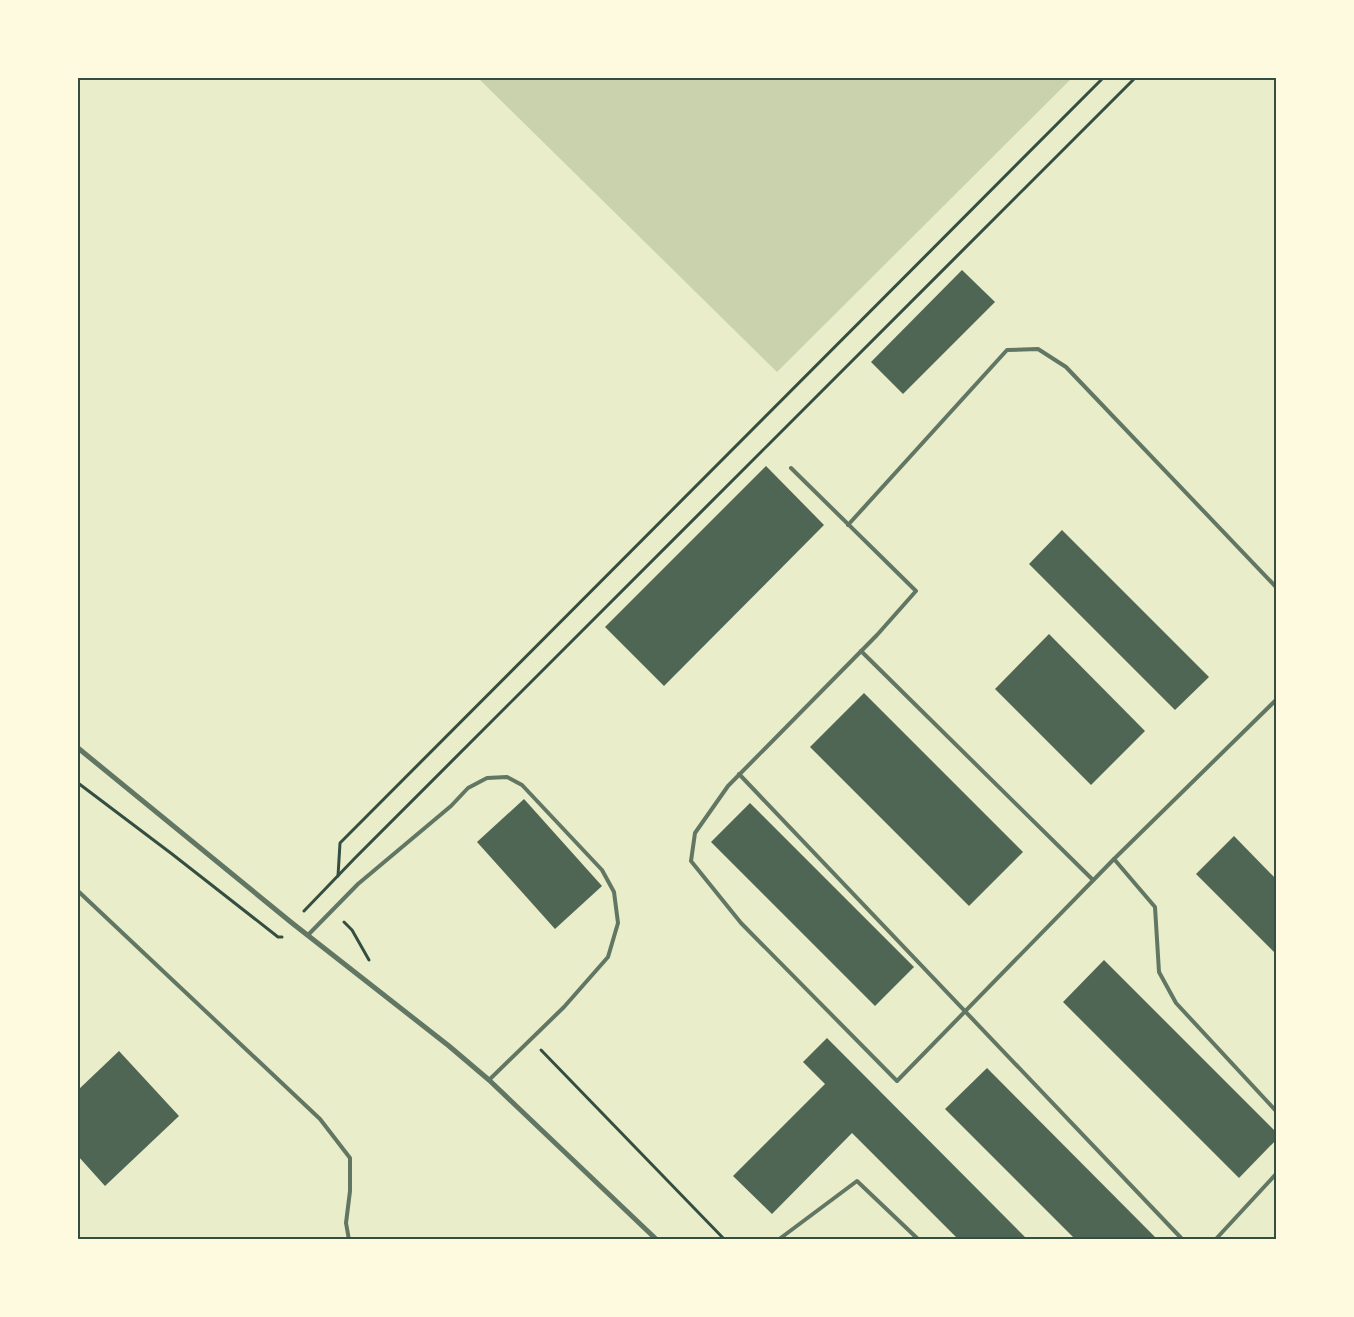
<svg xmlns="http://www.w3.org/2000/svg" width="1354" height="1317" font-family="Arial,sans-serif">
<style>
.green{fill:#cad2ad}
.building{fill:#4f6655}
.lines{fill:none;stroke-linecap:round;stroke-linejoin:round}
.path{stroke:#344e41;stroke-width:3}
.service{stroke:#617663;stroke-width:4}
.minor{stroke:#617663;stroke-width:5}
.neatline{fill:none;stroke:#344e41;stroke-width:2}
</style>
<rect width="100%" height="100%" fill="#e9edc9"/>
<path class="green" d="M478,78H1072L777,372Z"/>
<g class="building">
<path d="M962,270L995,302L903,394L871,362Z"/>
<path d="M766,466L824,525L664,686L605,627Z"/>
<path d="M1062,530L1209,677L1175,710L1029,564Z"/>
<path d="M1049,634L1145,731L1091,785L995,689Z"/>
<path d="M864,693L1023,852L969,906L810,747Z"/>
<path d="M524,799L602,886L555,929L477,842Z"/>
<path d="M750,803L914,967L875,1006L711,842Z"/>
<path d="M1234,836L1276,879V954L1196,874Z"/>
<path d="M1104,960L1276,1132V1140L1239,1178L1063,1002Z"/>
<path d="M827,1038L1028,1240H959L852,1133L772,1214L733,1176L825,1084L803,1062Z"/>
<path d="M119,1051L179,1116L105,1186L78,1156V1090Z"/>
<path d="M987,1068L1158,1240H1076L945,1109Z"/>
</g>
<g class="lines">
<g class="path">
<path d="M78,783L172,854L278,937H282"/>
<path d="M338,876L340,843L1103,78"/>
<path d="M304,911L355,858L1135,78"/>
<path d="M344,922L352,930L369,960"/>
<path d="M541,1050L725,1240"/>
</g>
<g class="service">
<path d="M791,468L916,591L877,635L728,786L695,833L691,861L741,923L897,1081L1114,859L1155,907L1159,972L1176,1003L1276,1111"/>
<path d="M848,525L1007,350L1038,349L1066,367L1276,587"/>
<path d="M861,651L1093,880"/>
<path d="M739,774L1183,1240"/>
<path d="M1114,859L1276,700"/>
<path d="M78,891L320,1119L350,1158V1191L346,1223L349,1240"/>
<path d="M308,935L358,884L451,806L468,788L487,778L507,777L522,785L602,870L614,892L618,923L608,957L564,1007L489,1080"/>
<path d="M778,1240L857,1181L919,1240"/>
<path d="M1215,1240L1276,1174"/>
</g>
<path class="minor" d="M78,748L292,923L449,1046L489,1080L657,1240"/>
</g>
<rect width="1354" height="1317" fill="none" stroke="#fefae0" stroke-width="158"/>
<rect x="79" y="79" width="1196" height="1159" class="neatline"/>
</svg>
